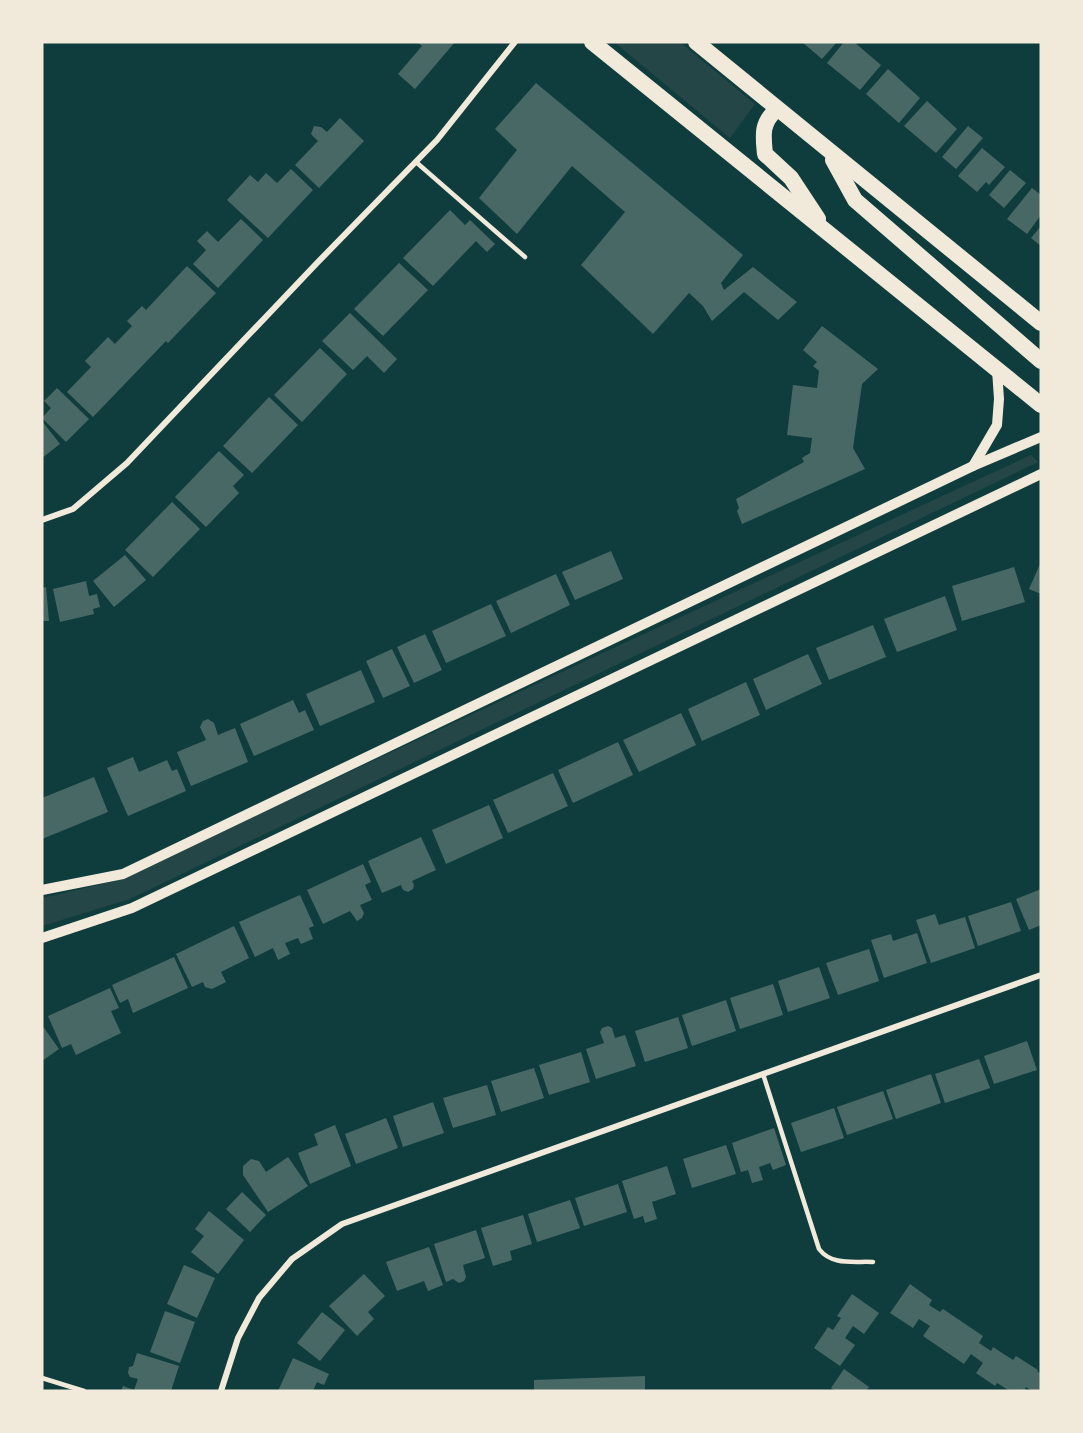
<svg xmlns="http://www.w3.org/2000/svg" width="1083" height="1433" font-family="'Times New Roman',serif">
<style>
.green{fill:#244646}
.building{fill:#486865}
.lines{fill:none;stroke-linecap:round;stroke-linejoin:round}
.service{stroke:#f1e9da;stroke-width:4.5}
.minor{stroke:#f1e9da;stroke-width:6}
.tertiary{stroke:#f1e9da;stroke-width:10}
.trunk{stroke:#f1e9da;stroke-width:16}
</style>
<rect width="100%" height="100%" fill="#0f3d3e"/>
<g class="green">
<path d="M614,42H680L755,104L730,138Z"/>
<path d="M1031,455L1038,462L130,899L42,926V898L119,880L579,664Z"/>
</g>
<g class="building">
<path d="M417,42H455L415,89L398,74L422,46Z"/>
<path d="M802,42H837L822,59Z"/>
<path d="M844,42H854L881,65L860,90L827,63Z"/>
<path d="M888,69L920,98L899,123L866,94Z"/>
<path d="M536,83L743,255L721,283L724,290L753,267L797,302L778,320L744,292L712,321L703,306L689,293L653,334L581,265L625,212L572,166L517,234L479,198L517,150L495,129Z"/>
<path d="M927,101L957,129L936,153L904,126Z"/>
<path d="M340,118L364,141L319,188L295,165L318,141L311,134L314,126L321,127L327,132Z"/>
<path d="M968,126L983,138L956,169L942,157Z"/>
<path d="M982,148L1005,167L989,185L986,182L977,192L958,176Z"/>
<path d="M291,169L313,190L268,238L227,200L250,175L258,182L266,173L277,183Z"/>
<path d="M1010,170L1026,183L1004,208L989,195Z"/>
<path d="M1032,188L1041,195V215L1027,234L1007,219Z"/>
<path d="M450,210L465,225L470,220L495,244L487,252L476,241L433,286L403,258Z"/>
<path d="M241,219L263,240L218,288L193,264L206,250L197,241L207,231L218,242Z"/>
<path d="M1041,226V246L1031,238Z"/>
<path d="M399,263L428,290L383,336L354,309Z"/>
<path d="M187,266L216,293L168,343L166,341L93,417L67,392L91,367L85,361L108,337L115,344L132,326L127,321L142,306L146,310Z"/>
<path d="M350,313L397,359L384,373L367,356L353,370L322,341Z"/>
<path d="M822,326L878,369L862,384L853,448L865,469L742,524L737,511L739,508L736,499L804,462L802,458L810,453L812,438L787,435L793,385L817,388L819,371L813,366L817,362L803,350Z"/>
<path d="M320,348L347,374L302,422L274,395Z"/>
<path d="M57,388L89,419L66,442L42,418L51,408L44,401Z"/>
<path d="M269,397L298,425L252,473L223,446Z"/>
<path d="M42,421L60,444L42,458Z"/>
<path d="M219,451L244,475L233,486L239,493L206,527L175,497Z"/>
<path d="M172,502L200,529L153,577L125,550Z"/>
<path d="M611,551L623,579L575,600L562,572Z"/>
<path d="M125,555L146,580L114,607L93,581Z"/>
<path d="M1041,562V594L1029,589Z"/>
<path d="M1014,567L1025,602L962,621L952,586Z"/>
<path d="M556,574L570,605L511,633L496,601Z"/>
<path d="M86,581L89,596L97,594L100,607L93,609L94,614L60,622L53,589Z"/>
<path d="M46,587L49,621H42V588Z"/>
<path d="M945,596L957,630L897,652L884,619Z"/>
<path d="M491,604L506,636L446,663L432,631Z"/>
<path d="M873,625L886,657L829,680L816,648Z"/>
<path d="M425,634L442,670L414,683L397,647Z"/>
<path d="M392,649L410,686L383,698L366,661Z"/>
<path d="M808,654L822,684L766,710L753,679Z"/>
<path d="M361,670L375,702L320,726L306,694Z"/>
<path d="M746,682L760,715L702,741L688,709Z"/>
<path d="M293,700L299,713L305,710L314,730L254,756L240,724Z"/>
<path d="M681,713L696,745L639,772L623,740Z"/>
<path d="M208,719L214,723L218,735L235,728L248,762L191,786L177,752L206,740L200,727L203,721Z"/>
<path d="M618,742L633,775L573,803L558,770Z"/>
<path d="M133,757L139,772L167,760L172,771L177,769L186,791L128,816L107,768Z"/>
<path d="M553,773L568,806L508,833L493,800Z"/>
<path d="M94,777L108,812L42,839V798Z"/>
<path d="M489,805L503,838L446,864L432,830Z"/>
<path d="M421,837L436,870L412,881L414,885L413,889L408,892L403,890L401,885L382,893L368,861Z"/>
<path d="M363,864L371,882L365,885L372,900L360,905L364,913L362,918L357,921L350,911L323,924L307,890Z"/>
<path d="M1041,889V925L1029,930L1016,899Z"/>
<path d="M300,895L314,926L309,928L313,939L301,944L298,938L285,943L290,954L278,960L273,948L255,957L239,922Z"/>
<path d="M1011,902L1021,931L978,946L968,916Z"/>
<path d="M935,914L939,925L965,917L975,948L931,963L916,920Z"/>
<path d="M234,926L249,958L221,972L226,982L212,989L205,987L203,982L192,987L176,954Z"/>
<path d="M917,933L927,963L884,978L871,940L891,934L893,941Z"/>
<path d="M869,949L879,981L838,995L826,963Z"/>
<path d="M174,957L188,988L133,1013L128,999L120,1003L112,985Z"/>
<path d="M819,967L830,998L788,1012L778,981Z"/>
<path d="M773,984L783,1015L740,1029L730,998Z"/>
<path d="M110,988L119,1008L111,1011L121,1033L76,1055L71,1044L62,1048L48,1016Z"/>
<path d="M726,1000L736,1031L692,1046L682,1015Z"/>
<path d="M678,1017L688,1048L645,1062L635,1031Z"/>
<path d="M42,1025L59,1049L42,1061Z"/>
<path d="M608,1026L612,1028L615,1038L625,1035L636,1066L596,1079L586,1049L604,1043L600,1032L602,1028Z"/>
<path d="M1027,1041L1037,1070L994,1084L984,1056Z"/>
<path d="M581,1052L590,1082L549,1095L539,1065Z"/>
<path d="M979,1059L990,1088L945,1103L935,1074Z"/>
<path d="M534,1068L544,1098L501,1112L491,1081Z"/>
<path d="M931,1074L941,1103L896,1119L886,1090Z"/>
<path d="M487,1085L496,1115L453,1128L443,1098Z"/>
<path d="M883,1091L893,1119L847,1135L837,1107Z"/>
<path d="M433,1102L444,1133L403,1147L393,1116Z"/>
<path d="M834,1108L844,1138L801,1152L791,1123Z"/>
<path d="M386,1118L398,1148L356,1164L345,1134Z"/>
<path d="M335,1125L351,1166L310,1184L298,1153L318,1145L314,1134Z"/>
<path d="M774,1128L786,1165L773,1170L770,1163L759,1167L763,1180L752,1183L748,1170L741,1172L732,1143Z"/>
<path d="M726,1145L736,1174L692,1188L683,1159Z"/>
<path d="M288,1157L308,1186L268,1212L243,1175V1166L251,1159L259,1161L266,1172Z"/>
<path d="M667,1166L676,1194L652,1202L657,1219L645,1223L643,1216L634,1219L622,1181Z"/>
<path d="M618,1184L627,1212L584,1226L575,1198Z"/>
<path d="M242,1192L266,1215L250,1232L226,1209Z"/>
<path d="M570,1200L580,1228L537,1242L528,1214Z"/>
<path d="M209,1211L244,1240L218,1274L191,1252L204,1236L195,1229Z"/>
<path d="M523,1215L532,1244L510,1251L512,1260L493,1266L481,1228Z"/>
<path d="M476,1230L485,1258L463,1265L466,1277L464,1281L459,1283L453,1279L446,1282L434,1244Z"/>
<path d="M429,1247L443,1285L428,1291L424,1281L397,1291L386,1262Z"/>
<path d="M184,1265L215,1278L197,1318L167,1304Z"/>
<path d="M364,1274L385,1296L368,1312L374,1319L357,1336L329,1306Z"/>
<path d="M910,1284L932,1300L929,1305L940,1312L943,1309L983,1336L979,1343L991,1351L993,1347L1013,1360L1016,1356L1038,1370L1037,1371L1041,1374V1391H1032L1026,1387L1024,1391H1010L997,1383L995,1386L976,1373L983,1363L971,1354L964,1364L923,1336L930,1326L919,1319L913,1328L890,1313Z"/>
<path d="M852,1294L879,1313L864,1334L853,1326L845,1338L855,1345L840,1366L814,1348L828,1327L833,1330L841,1318L837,1316Z"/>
<path d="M165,1311L195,1322L180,1363L150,1352Z"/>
<path d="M322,1312L345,1330L320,1361L297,1343Z"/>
<path d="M137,1353L179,1366L171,1391H121L123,1386L134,1390L138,1379L130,1377L128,1373L129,1367L133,1366Z"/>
<path d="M293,1358L329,1374L324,1385L317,1382L313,1391H278Z"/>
<path d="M844,1369L869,1387L866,1391H835L831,1388Z"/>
<path d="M645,1376V1391H534V1380Z"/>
</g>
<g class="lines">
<g class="service">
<path d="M416,162L525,257"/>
<path d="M763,1074L819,1249C832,1266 854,1261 873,1262"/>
<path d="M42,1378L84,1391"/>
</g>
<g class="minor">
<path d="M42,520L73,509L127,463L317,263L437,140L515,42"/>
<path d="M221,1391L238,1338L259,1298L292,1259L342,1224L1041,975"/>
</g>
<g class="tertiary">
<path d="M973,466L997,425L999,399L997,370"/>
<path d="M42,890L123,874L973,466L1041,437"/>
<path d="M42,938L132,908L1041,474"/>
</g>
<g class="trunk">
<path d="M592,42L1041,405"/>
<path d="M696,42L1041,323"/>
<path d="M777,109C761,123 763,135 765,154L791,178L818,219"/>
<path d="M833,160L855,200L1041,361"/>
</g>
</g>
<rect width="1083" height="1433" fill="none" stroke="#f1e9da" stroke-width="87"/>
</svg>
